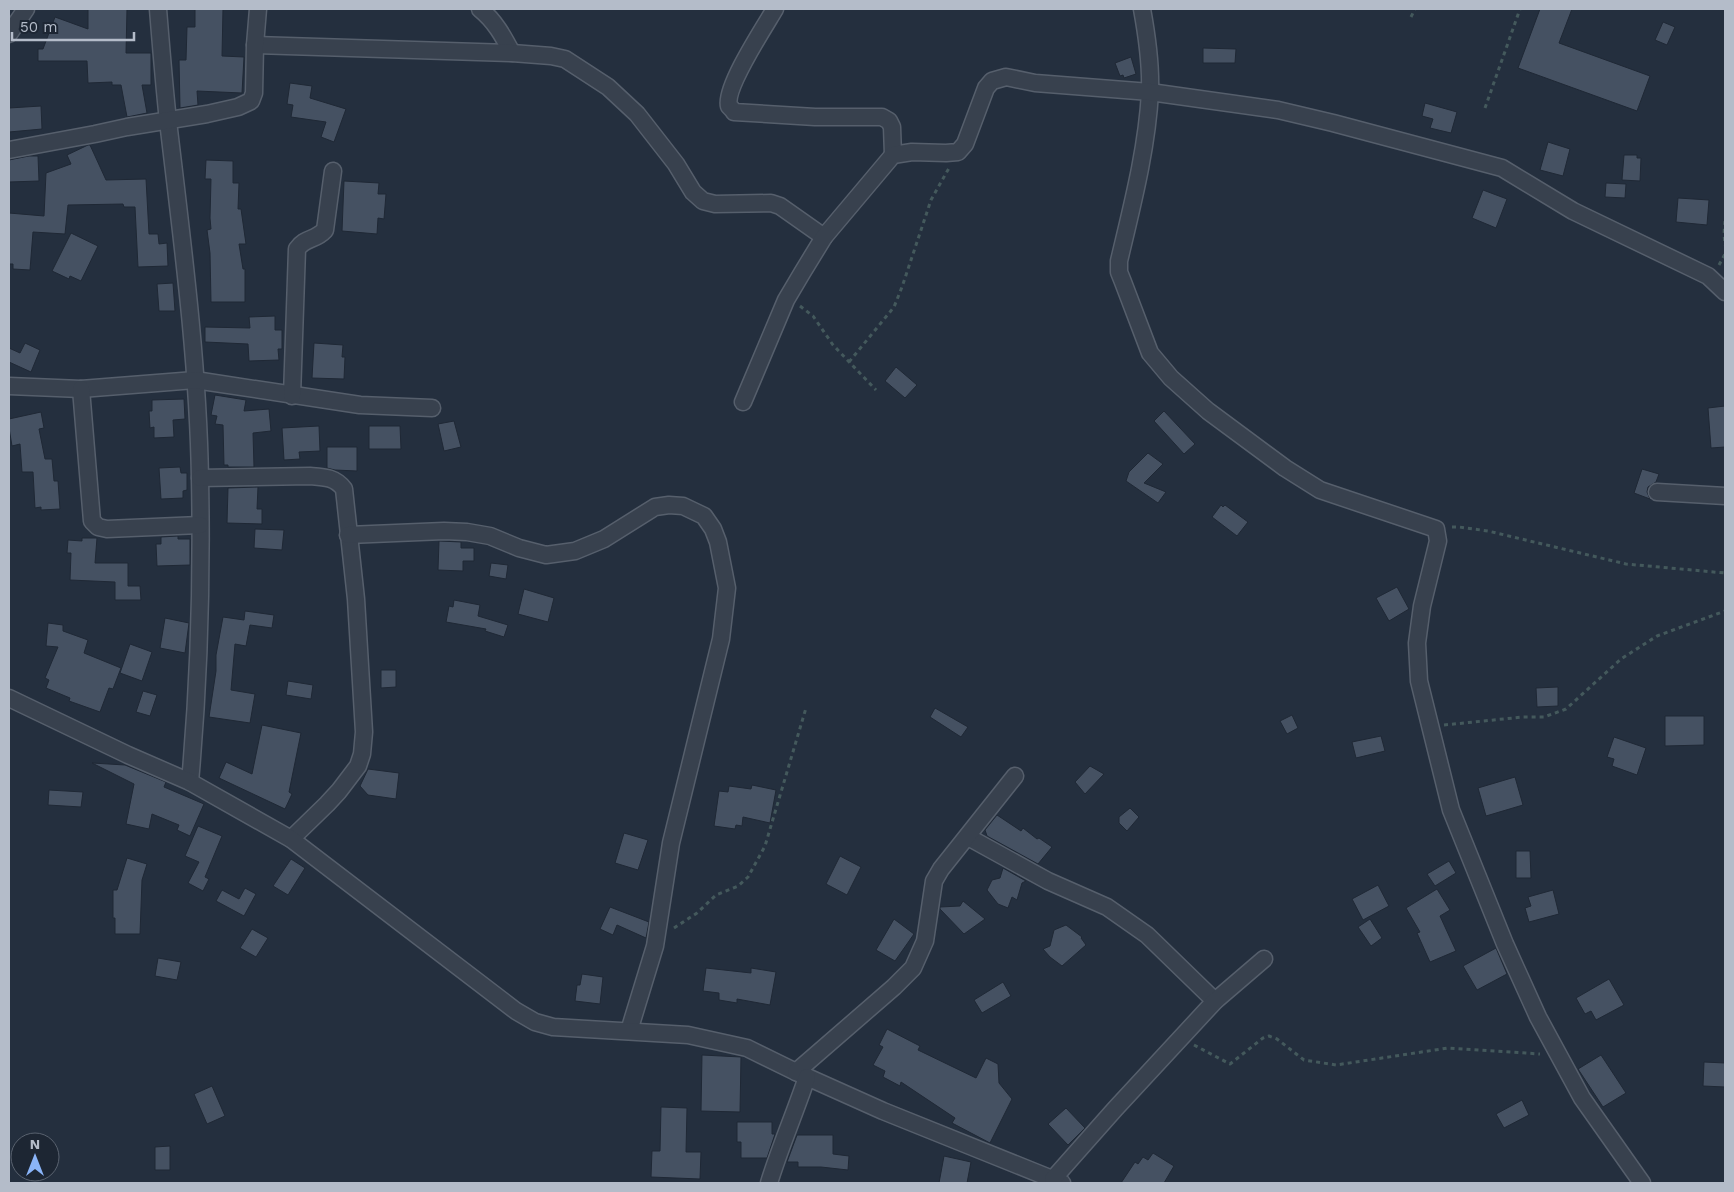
<svg xmlns="http://www.w3.org/2000/svg" width="1734" height="1192" font-family="'Work Sans',sans-serif">
<style>
.building{fill:#455162;stroke:#1f2835}
.lines{fill:none;stroke-linecap:round;stroke-linejoin:round}
.minor-casing{stroke:#565f6c;stroke-width:19}
.path{stroke:#44595c;stroke-width:3;stroke-dasharray:4 4;stroke-linecap:butt}
.minor{stroke:#38414e;stroke-width:16}
</style>
<rect width="100%" height="100%" fill="#242f3e"/>
<g class="building">
<path d="M88,9H127L126,53H151V85H142L147,113L127,117L121,85H112V82L88,83L87,61H38V49H43L55,17L88,29Z"/>
<path d="M195,9H223L222,56L244,57L242,93L197,91L198,105L180,108L179,60H186L187,27H195Z"/>
<path d="M1540,9H1572L1559,43L1650,76L1637,111L1518,68Z"/>
<path d="M1663,22L1675,27L1667,45L1655,40Z"/>
<path d="M1203,48L1236,49L1235,63H1203Z"/>
<path d="M1131,57L1136,74L1124,78L1123,75L1120,76L1115,63Z"/>
<path d="M290,83L312,86L310,98L346,109L334,142L321,137L326,122L291,117L293,105L287,104Z"/>
<path d="M1425,103L1457,112L1451,133L1430,128L1433,119L1422,116Z"/>
<path d="M41,106L42,129L9,132V108Z"/>
<path d="M1548,142L1570,149L1563,176L1540,170Z"/>
<path d="M88,145H90L106,180L146,179L149,234H158L159,244L167,243L168,266L138,267L135,207H124L123,204L68,205L65,234L33,232L30,270L13,269V264H9V213L44,216L46,173L71,164L67,155Z"/>
<path d="M1624,155H1637V158H1641L1640,181L1622,180Z"/>
<path d="M29,156H38L39,181L9,182V160Z"/>
<path d="M206,160L233,161V183H239L238,209H241L246,244H239L243,269H245V302H211L210,253L207,230L211,229L210,218L211,179H205Z"/>
<path d="M344,181L379,183L378,194H386L384,219L378,218L377,234L342,231Z"/>
<path d="M1606,183L1626,184L1625,198L1605,197Z"/>
<path d="M1483,190L1507,199L1496,228L1472,218Z"/>
<path d="M1678,198L1709,200L1707,225L1676,222Z"/>
<path d="M71,233L98,246L81,281L70,276L69,279L52,271Z"/>
<path d="M173,283L175,311H159L157,284Z"/>
<path d="M275,316V330H282V349H278L279,360L249,361L248,344L205,342V327L250,328L249,317Z"/>
<path d="M25,343L40,350L31,372L9,362V348L20,353Z"/>
<path d="M314,343L343,345L342,357H345L344,379L312,378Z"/>
<path d="M896,367L917,385L905,398L885,381Z"/>
<path d="M215,395L246,400L244,411L269,409L271,431L253,433L254,467H228V465H224L223,425L215,424L217,416L211,415Z"/>
<path d="M184,399L185,419L173,420L174,437L154,438V427L150,428L149,411H152V400Z"/>
<path d="M1725,406V447L1711,448L1708,408Z"/>
<path d="M1164,411L1195,444L1184,454L1154,421Z"/>
<path d="M41,412L44,428L39,429L45,459H52L54,481H58L60,509L41,510V507L35,508L33,472H22L20,444L12,446L9,428V419Z"/>
<path d="M454,421L461,447L444,451L438,424Z"/>
<path d="M319,426L320,451L299,452L300,459L284,460L282,428Z"/>
<path d="M369,426H400L401,449H369Z"/>
<path d="M327,447H357V471L335,470L327,468Z"/>
<path d="M1148,453L1163,464L1144,483L1166,492L1158,503L1126,481L1129,472Z"/>
<path d="M180,467L181,473H187V490L183,491V498L161,499L159,468Z"/>
<path d="M1642,469L1659,474L1656,482L1648,487L1647,492L1650,499L1634,493Z"/>
<path d="M258,487L257,509H262V524L227,523L228,488Z"/>
<path d="M1221,505L1223,507L1225,505L1248,522L1237,536L1212,517Z"/>
<path d="M255,529L284,530L282,550L254,548Z"/>
<path d="M178,536V539H190V565L157,566L156,544H161V537Z"/>
<path d="M82,538H97L95,563H128V586H140L141,600H115V582L70,580L71,553H67L68,540L82,541Z"/>
<path d="M439,541L461,542V548H474V561H463V571L438,570Z"/>
<path d="M491,563L508,565L506,579L489,576Z"/>
<path d="M1397,587L1409,609L1389,621L1376,598Z"/>
<path d="M524,589L554,598L548,622L518,614Z"/>
<path d="M454,600L480,605L478,616L508,625L504,637L485,631L486,629L446,622L449,606L453,607Z"/>
<path d="M245,611L274,615L272,628L250,625L246,646L235,644L231,690L255,694L250,723L209,717L216,671V655L223,617L244,620Z"/>
<path d="M165,618L189,623L185,653L160,648Z"/>
<path d="M48,623L63,625V631L88,640L84,653L121,668L113,689L109,688L100,712L69,701L70,698L46,688L49,680L45,678L58,647L46,646Z"/>
<path d="M130,644L152,652L142,681L120,673Z"/>
<path d="M381,670H396V687L381,688Z"/>
<path d="M288,681L313,685L311,699L286,695Z"/>
<path d="M1558,687V706L1537,707L1536,688Z"/>
<path d="M143,691L157,695L150,716L136,712Z"/>
<path d="M935,708L968,727L961,737L930,717Z"/>
<path d="M1292,715L1298,728L1287,734L1280,721Z"/>
<path d="M1665,716H1704V745L1665,746Z"/>
<path d="M262,725L301,733L289,792L292,794L285,809L219,778L226,762L252,774Z"/>
<path d="M1381,736L1385,751L1356,758L1352,742Z"/>
<path d="M1614,737L1646,748L1637,775L1612,766L1614,759L1607,757Z"/>
<path d="M92,763L125,765L166,782L164,787L204,804L190,836L177,830L179,825L152,814L149,829L126,824L134,784Z"/>
<path d="M1090,766L1104,774L1085,794L1075,782Z"/>
<path d="M368,769L399,773L396,799L368,795L360,786Z"/>
<path d="M1515,777L1523,805L1486,816L1478,788Z"/>
<path d="M752,785L776,790L770,823L743,817L742,826L736,825L735,829L714,826L719,791L728,792L729,786L751,789Z"/>
<path d="M49,790L83,792L81,807L48,805Z"/>
<path d="M1130,808L1139,817L1127,831L1119,823V817Z"/>
<path d="M997,815L1021,831L1023,828L1037,839L1039,838L1052,847L1038,864L987,836L985,830Z"/>
<path d="M198,826L222,836L205,877L209,879L203,891L188,883L199,862L185,856Z"/>
<path d="M624,833L648,840L638,870L615,863Z"/>
<path d="M1516,851H1530L1531,878H1516Z"/>
<path d="M840,856L861,867L847,895L826,884Z"/>
<path d="M127,858L147,864L142,880L140,934H115V918H113V890H117Z"/>
<path d="M291,859L305,868L288,895L273,886Z"/>
<path d="M1449,861L1456,873L1435,886L1427,874Z"/>
<path d="M1003,868L1026,881L1022,883L1017,900L1012,897L1008,908L998,904L987,890L992,880L1000,878Z"/>
<path d="M1378,885L1389,906L1363,920L1352,899Z"/>
<path d="M245,888L256,894L244,916L216,901L222,890L239,899Z"/>
<path d="M1437,889L1450,910L1440,916L1456,951L1430,962L1417,933L1420,932L1406,908Z"/>
<path d="M1553,890L1559,914L1529,922L1525,908L1531,906L1528,897Z"/>
<path d="M963,901L985,919L964,934L940,909V907L960,906Z"/>
<path d="M610,907L649,922L646,938L617,925L613,935L600,929Z"/>
<path d="M894,919L914,934L895,961L876,950Z"/>
<path d="M1370,919L1382,938L1371,946L1358,927Z"/>
<path d="M1066,925L1082,937L1081,938L1086,945L1062,966L1050,957L1043,949L1050,946L1054,930Z"/>
<path d="M252,929L268,938L256,957L240,948Z"/>
<path d="M1496,948L1507,974L1477,990L1463,966Z"/>
<path d="M158,958L181,962L177,980L155,976Z"/>
<path d="M706,968L751,973V968L776,972L770,1005L737,999V1003L719,1000V993L703,991Z"/>
<path d="M582,974L603,977L600,1004L575,1001L577,985H580Z"/>
<path d="M1609,979L1624,1005L1596,1020L1591,1011L1585,1014L1576,998Z"/>
<path d="M1003,982L1011,996L982,1013L974,1000Z"/>
<path d="M887,1029L920,1046L918,1050L976,1078L986,1058L998,1064L999,1083L1012,1099L990,1143L952,1123L955,1118L901,1082L900,1086L883,1077L885,1071L873,1065L883,1047L879,1045Z"/>
<path d="M702,1055L741,1057L740,1112L701,1111Z"/>
<path d="M1601,1055L1626,1093L1603,1107L1578,1069Z"/>
<path d="M1704,1062L1725,1063V1087L1703,1086Z"/>
<path d="M212,1086L225,1116L207,1124L194,1094Z"/>
<path d="M1522,1100L1529,1115L1504,1128L1496,1114Z"/>
<path d="M661,1107L687,1108L686,1152H701L700,1179L651,1177L652,1151H660Z"/>
<path d="M1066,1108L1085,1128L1068,1145L1048,1124Z"/>
<path d="M737,1122H772V1134H775L767,1158H741V1142H737Z"/>
<path d="M797,1135H833V1154L849,1156L848,1170L821,1167H798V1162H787Z"/>
<path d="M170,1146V1170H155V1147Z"/>
<path d="M1153,1153L1174,1166L1164,1183H1121L1135,1162L1138,1164L1143,1157L1148,1160Z"/>
<path d="M944,1156L971,1162L967,1183H939Z"/>
</g>
<g class="lines">
<defs>
<g id="minor">
<path d="M158,9C161,46 164,84 168,121C182,240 198,359 200,479C202,580 199,682 190,782"/>
<path d="M480,9C495,21 503,36 512,53"/>
<path d="M775,9C765,26 724,88 729,106C730,107 733,110 734,112L815,117H882L889,121L892,127L893,155"/>
<path d="M1142,9C1147,36 1151,64 1150,92C1147,149 1132,206 1119,261V272L1123,282L1150,353L1171,378L1208,411L1285,468L1320,490L1436,529L1438,541L1422,606L1417,643L1419,681L1451,810L1505,944L1538,1017L1582,1098L1642,1183"/>
<path d="M9,34L26,9"/>
<path d="M255,45L512,53L551,56L565,59L608,87L637,114L676,164L693,192L703,201L715,204L771,203L780,206L824,237"/>
<path d="M9,150L95,134L127,127L207,114L238,107L251,101L254,93L255,45L258,9"/>
<path d="M9,386L81,389L195,380L360,405L432,408"/>
<path d="M81,389L92,521L98,527L107,529L200,525"/>
<path d="M292,396L297,249C305,237 315,241 325,230L333,171"/>
<path d="M743,402L786,300L802,273L824,237L893,155L912,152L946,153L958,152L965,144L986,88L992,81L1006,77L1035,83L1150,92L1278,110L1333,123L1502,168L1573,211L1708,276L1725,292"/>
<path d="M200,478L310,476C324,477 335,477 344,489L356,599L364,732L362,754L358,766L339,791L327,804L291,839"/>
<path d="M1657,492L1725,496"/>
<path d="M348,535L444,531L467,532L490,536L519,548L546,555L575,551L604,539L655,507L669,505L683,506L704,516L713,529L718,542L727,588L721,639L671,843L655,946L629,1031"/>
<path d="M9,698L128,755L190,782L291,839L516,1011L535,1022L553,1027L688,1035L747,1048L796,1072L883,1111L1062,1183"/>
<path d="M968,837L1048,881L1107,907L1147,935L1215,1001"/>
<path d="M796,1072L894,987L913,968L925,941L934,881L941,869L1015,776"/>
<path d="M1053,1179L1115,1109L1215,1001L1264,959"/>
<path d="M769,1183C780,1147 795,1113 807,1077"/>
</g>
</defs>
<use href="#minor" class="minor-casing"/>
<g class="path">
<path d="M1411,17L1415,9"/>
<path d="M1485,108L1520,9"/>
<path d="M1725,221L1724,234L1725,245"/>
<path d="M1719,265L1725,254"/>
<path d="M800,306L813,316L833,345L876,390"/>
<path d="M849,362L894,307L902,287L931,200L949,168"/>
<path d="M1452,527H1459L1488,531L1626,564L1725,573"/>
<path d="M1444,725L1523,717H1544L1566,709L1621,659L1657,636L1725,611"/>
<path d="M674,928L697,913L716,895L738,886L748,877L765,846L806,708"/>
<path d="M1194,1045L1230,1064L1263,1038L1269,1036L1277,1039L1304,1060L1336,1065L1448,1048L1540,1054"/>
</g>
<use href="#minor" class="minor"/>
</g>
<rect width="1734" height="1192" fill="none" stroke="#b4bcc9" stroke-width="20"/>
<g transform="translate(35 1157)"><circle r="24" fill="#1d2633" stroke="#59626f"/>
<path d="M0-4L9 19L0 12L-9 19Z" fill="#8ab4f8"/>
<text y="-8" font-size="14" font-weight="bold" text-anchor="middle" fill="#b4bcc9">N</text>
</g>
<path d="M12 32v8h122v-8" fill="none" stroke="#b4bcc9" stroke-width="2.5"/>
<text x="20" y="32" font-size="15" fill="#b4bcc9" stroke="#1d2633" stroke-width="4" paint-order="stroke">50 m</text>
</svg>
